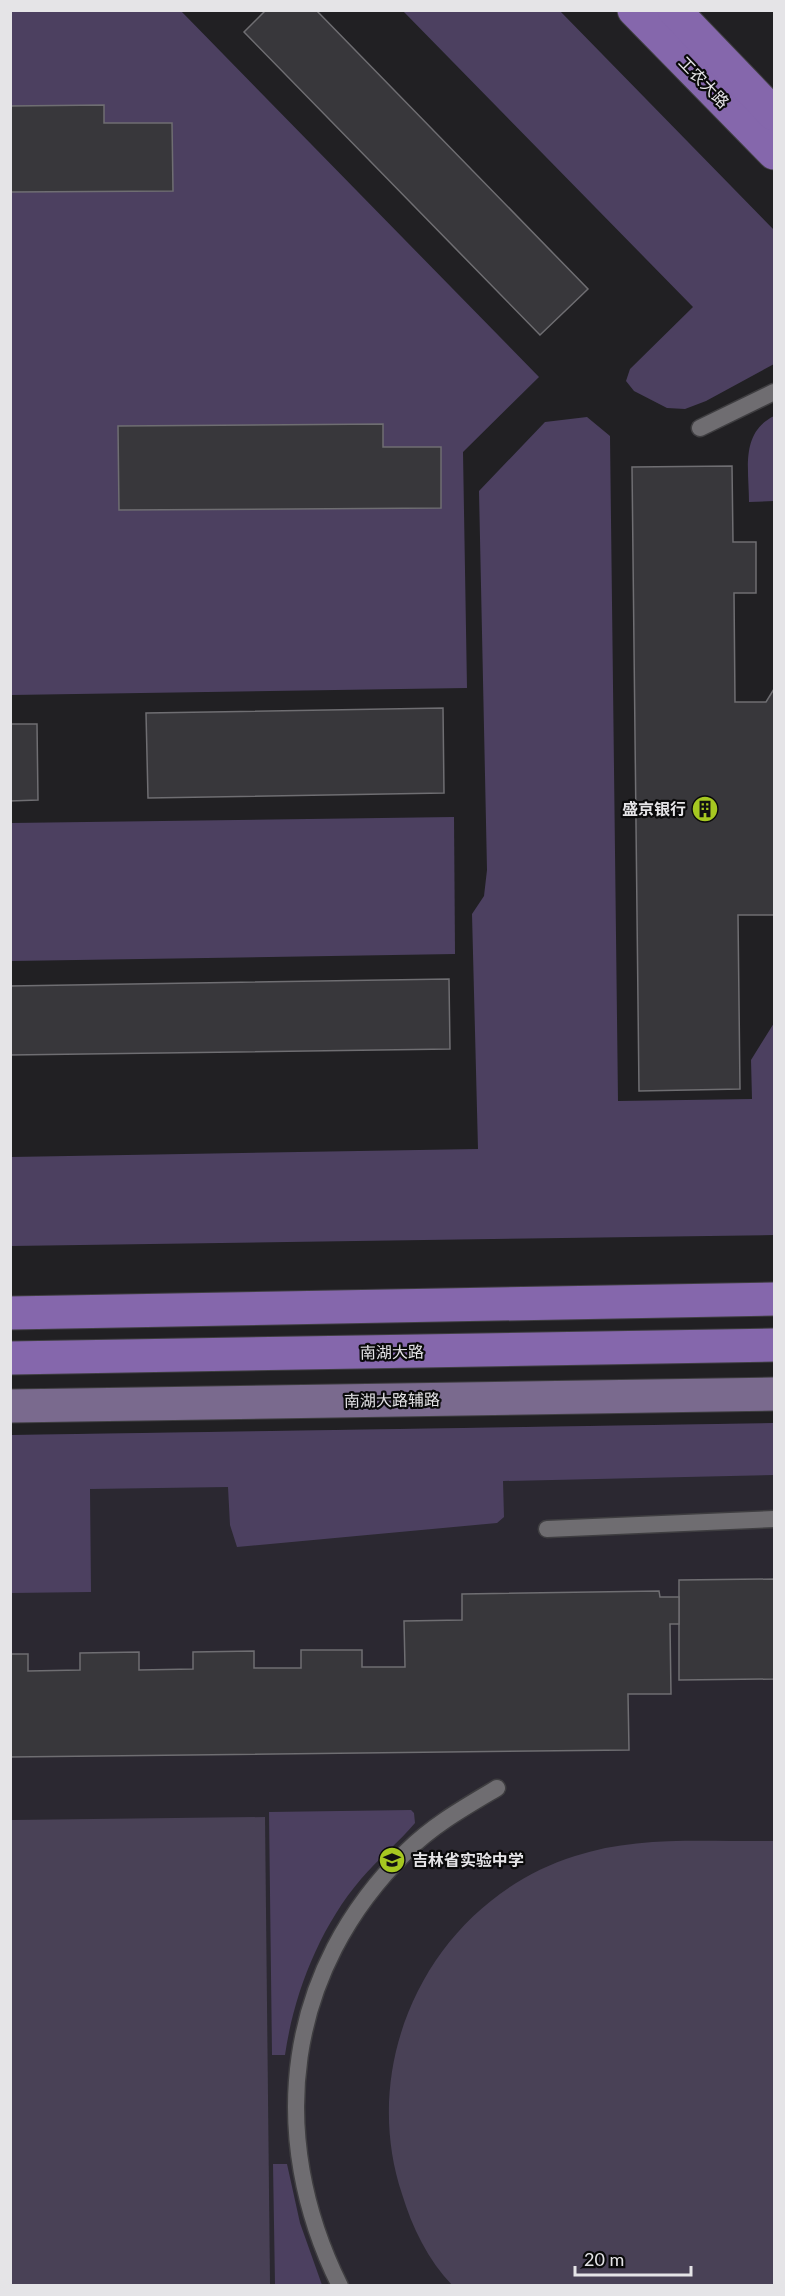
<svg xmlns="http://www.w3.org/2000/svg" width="785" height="2296" font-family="Lato,'Noto Sans SC',sans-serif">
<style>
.built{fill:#2b2831}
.green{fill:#494156}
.forest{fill:#4c4060}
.building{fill:#38373b;stroke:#6f6e72;stroke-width:1.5}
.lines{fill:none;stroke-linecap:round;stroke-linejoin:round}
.lane-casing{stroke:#3f3e41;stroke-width:19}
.secondary-casing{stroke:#3f3e41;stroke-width:35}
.primary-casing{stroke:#3f3e41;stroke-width:35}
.lane{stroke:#6f6d71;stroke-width:16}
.secondary{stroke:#7a6a8e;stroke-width:33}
.primary{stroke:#8567ac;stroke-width:33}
.labels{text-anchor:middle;stroke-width:4.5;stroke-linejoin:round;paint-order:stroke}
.street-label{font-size:16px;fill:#e5e4e7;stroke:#0a0a0b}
.poi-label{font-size:16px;font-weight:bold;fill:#e5e4e7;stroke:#0a0a0b;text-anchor:end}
</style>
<rect width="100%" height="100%" fill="#212023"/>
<path class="built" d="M774,1423V2285H11L10,1435Z"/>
<g class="green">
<path d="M265,1817L270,2285H11V1820Z"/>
<path d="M774,1841V2285H452C428,2260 412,2227 402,2194C356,2055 435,1900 575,1856C638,1835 709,1842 774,1841Z"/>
</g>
<g class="forest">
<path d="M10,11H181L539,377L463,452L467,688L11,695Z"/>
<path d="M403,11H560L774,230V364L706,401L685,409L667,408L634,391L626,381L630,369L693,307Z"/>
<path d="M774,416V501L749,502C749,469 740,433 774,416Z"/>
<path d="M587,417L610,436L618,1101L752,1099L751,1060L774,1023V1235L11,1246V1157L478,1149L472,914L484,896L487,870L479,491L545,422Z"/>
<path d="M454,817L455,954L11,961V823Z"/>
<path d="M774,1423V1475L503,1481L504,1517L497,1523L237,1547L230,1525L228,1487L90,1489L91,1592L11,1593V1435Z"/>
<path d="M411,1810L414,1813L415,1823C399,1842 378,1859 361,1879C320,1927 294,1993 285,2055H272L269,1812Z"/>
<path d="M273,2164H287L300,2223L322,2285H275Z"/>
</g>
<g class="building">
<path d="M266,10H316L588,289L540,335L244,32Z"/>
<path d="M104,105V123H172L173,191L10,192V106Z"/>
<path d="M383,424V447H441V508L119,510L118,426Z"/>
<path d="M732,466L733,542H756V593H734L735,702H766L774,689V915H738L740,1089L639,1091L632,467Z"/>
<path d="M443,708L444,793L148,798L146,713Z"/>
<path d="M10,724H37L38,800L10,801Z"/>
<path d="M449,979L450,1049L10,1055V986Z"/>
<path d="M774,1579V1679L679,1680V1580Z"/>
<path d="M659,1591L660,1597H679V1624H670L671,1694H628L629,1750L10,1757V1654H28V1671L80,1670V1653L139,1652V1670L193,1669V1652L254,1651V1668H301V1650H362V1667H405L404,1621L462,1620V1594Z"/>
</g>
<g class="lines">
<defs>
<g id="lane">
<path d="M700,428L774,392"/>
<path d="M547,1529L774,1519"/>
<path d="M340,2286C265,2135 285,1970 407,1851C433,1825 465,1807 497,1788"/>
</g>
<path id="secondary" d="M10,1406L774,1394"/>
<g id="primary">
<path d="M634,10L774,153"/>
<path d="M674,10L774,114"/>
<path d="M10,1313L774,1299"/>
<path d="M10,1358L774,1345"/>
</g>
</defs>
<use href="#lane" class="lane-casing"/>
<use href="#secondary" class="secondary-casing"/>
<use href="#primary" class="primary-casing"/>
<use href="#lane" class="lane"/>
<use href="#secondary" class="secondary"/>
<use href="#primary" class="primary"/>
</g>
<defs>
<symbol id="building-disc" viewBox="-11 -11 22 22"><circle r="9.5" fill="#a6c821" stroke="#0a0a0b"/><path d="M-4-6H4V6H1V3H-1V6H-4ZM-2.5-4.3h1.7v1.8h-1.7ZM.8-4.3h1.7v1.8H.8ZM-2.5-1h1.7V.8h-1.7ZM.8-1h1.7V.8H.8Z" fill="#111"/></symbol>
<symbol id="school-disc" viewBox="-11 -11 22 22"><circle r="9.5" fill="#a6c821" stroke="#0a0a0b"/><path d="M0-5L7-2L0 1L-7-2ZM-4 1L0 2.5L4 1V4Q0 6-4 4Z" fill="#111"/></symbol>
</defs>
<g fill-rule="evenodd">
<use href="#building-disc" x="690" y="794" width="30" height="30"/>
<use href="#school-disc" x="377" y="1845" width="30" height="30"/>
</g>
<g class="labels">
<g class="street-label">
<text transform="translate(704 82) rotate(46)" y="6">工农大路</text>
<text transform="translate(392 1352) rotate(-1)" y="6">南湖大路</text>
<text transform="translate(392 1400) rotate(-1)" y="6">南湖大路辅路</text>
</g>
<g class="poi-label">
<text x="686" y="815">盛京银行</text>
<text x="412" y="1866" text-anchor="start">吉林省实验中学</text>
</g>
</g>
<rect width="785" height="2296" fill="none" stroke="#e5e4e7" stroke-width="24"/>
<path d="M575 2266v9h116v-9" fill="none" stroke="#e5e4e7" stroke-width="3"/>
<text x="584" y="2266" font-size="18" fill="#e5e4e7" stroke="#0a0a0b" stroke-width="4.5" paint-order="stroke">20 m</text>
</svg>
